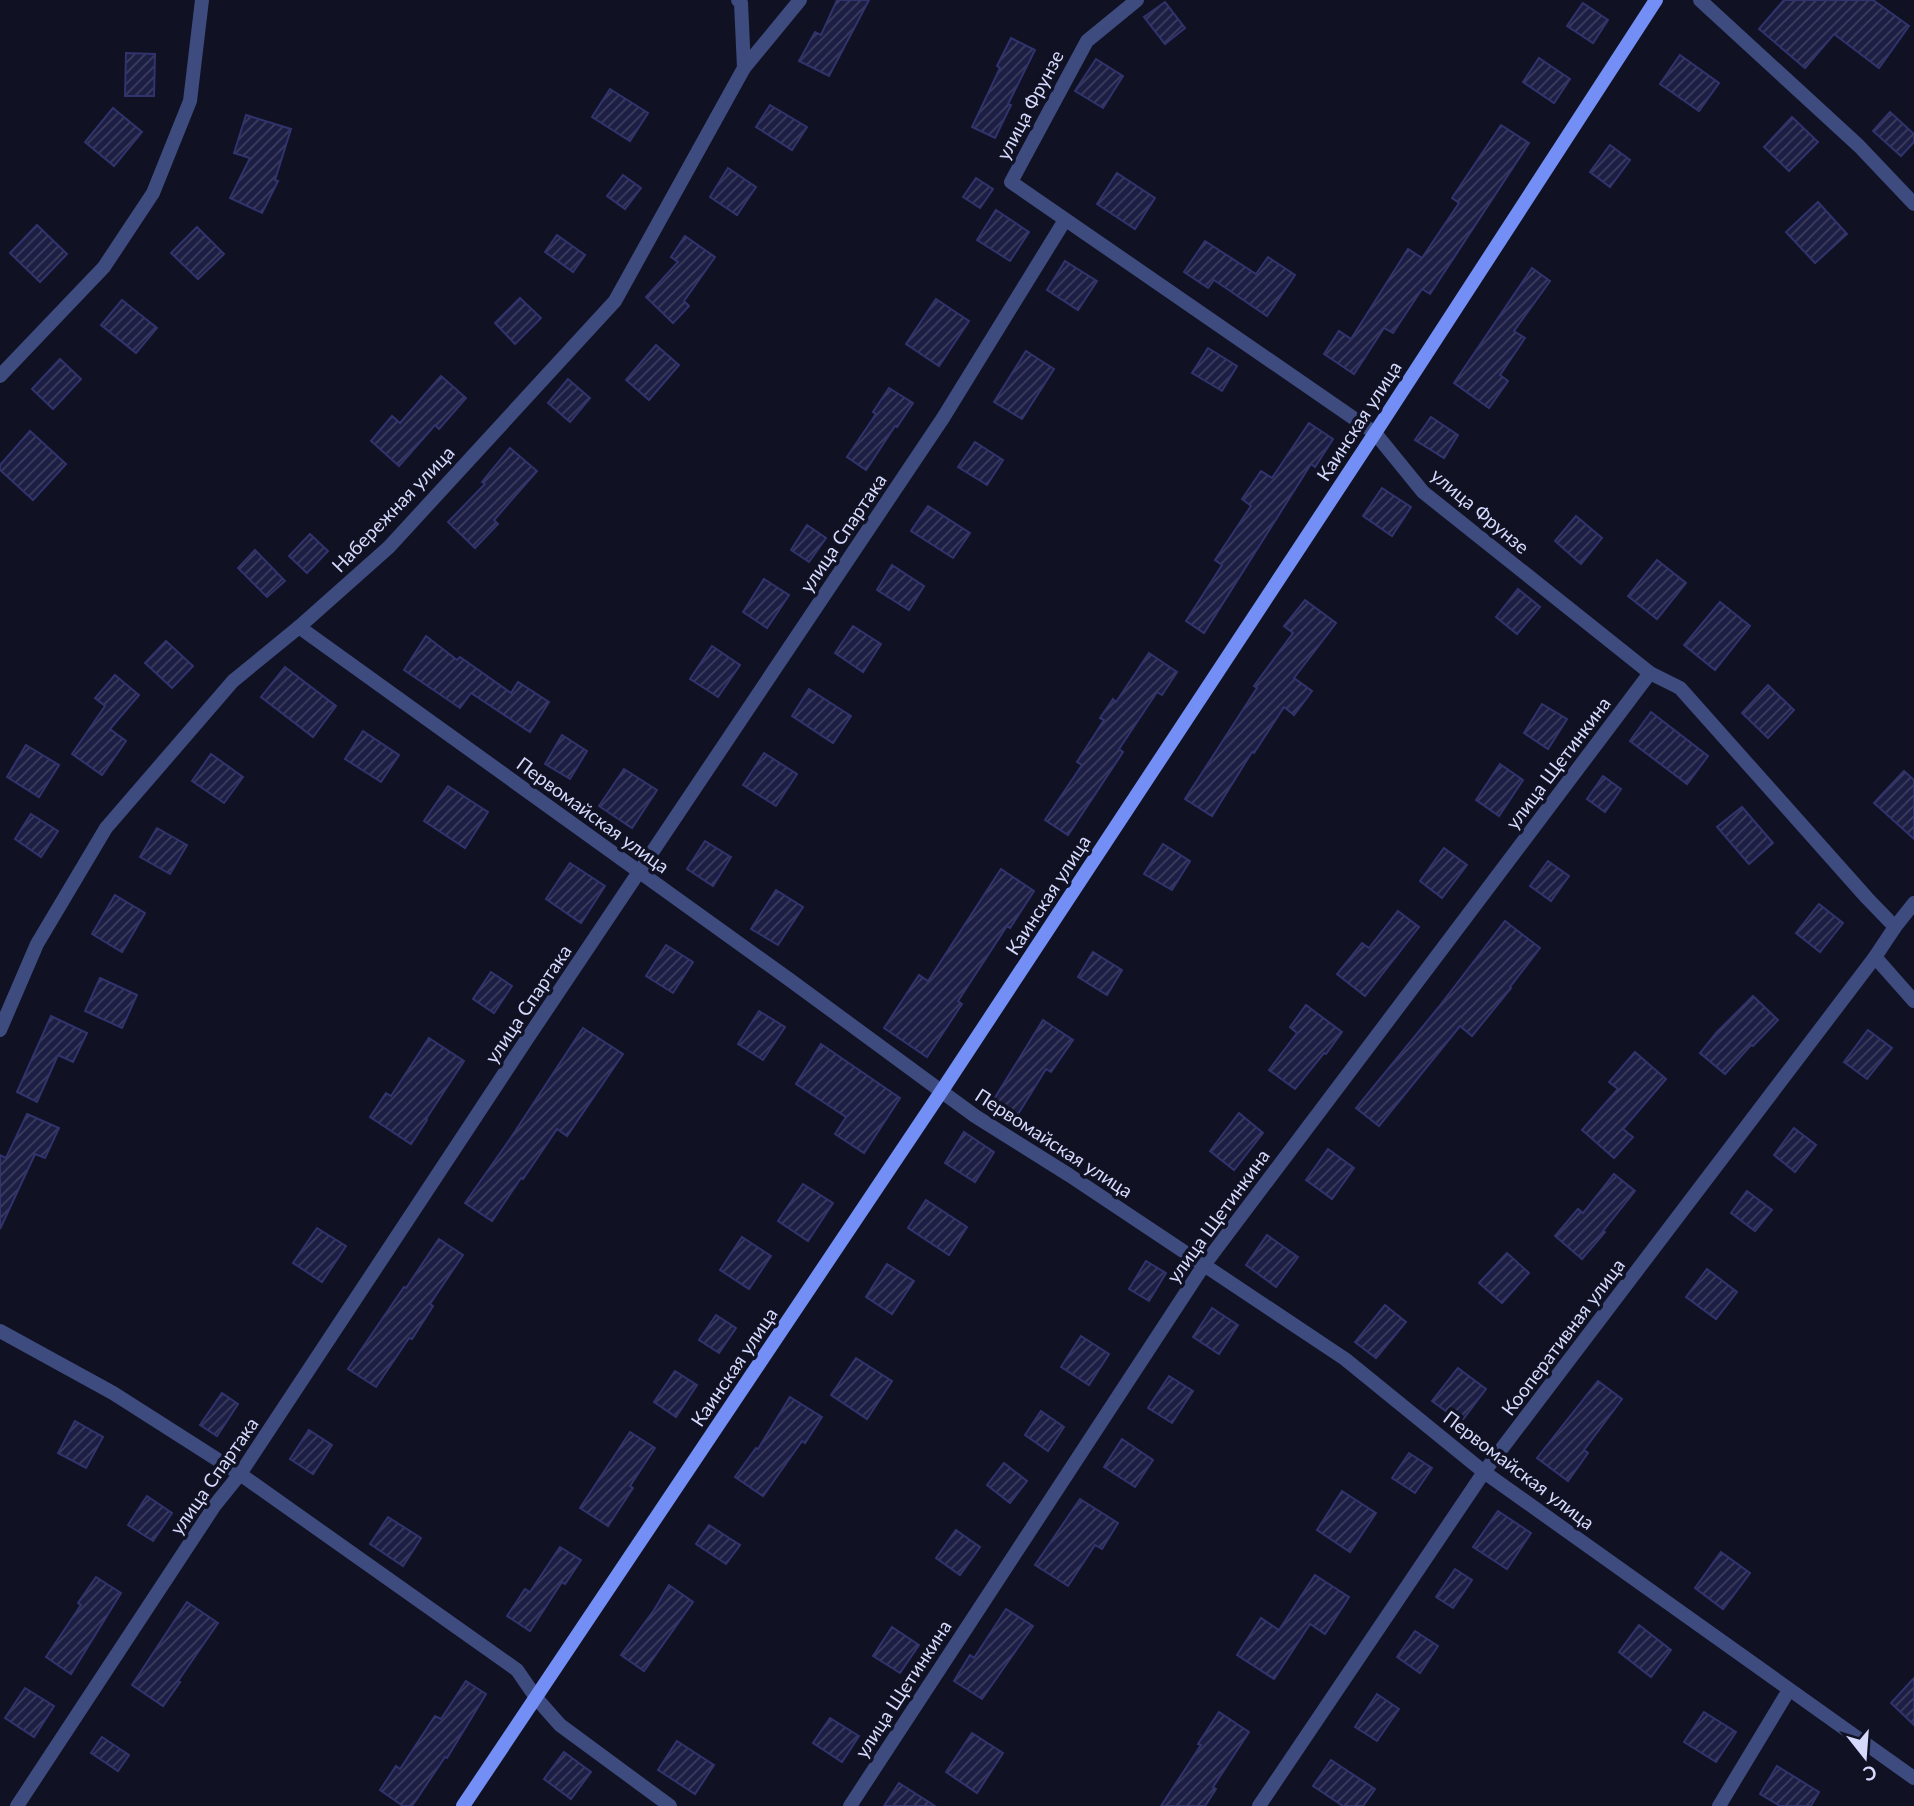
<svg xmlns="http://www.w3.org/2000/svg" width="1914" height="1806" font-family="Lato,sans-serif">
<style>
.building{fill:url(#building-hatch);stroke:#31336d;stroke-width:2}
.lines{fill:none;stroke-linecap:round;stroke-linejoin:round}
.street{stroke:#3e4b7f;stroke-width:14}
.secondary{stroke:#738ef5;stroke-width:14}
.labels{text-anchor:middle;stroke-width:7;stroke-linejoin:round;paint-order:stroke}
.street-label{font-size:19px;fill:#d5d9fc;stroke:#101123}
</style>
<defs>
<pattern id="building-hatch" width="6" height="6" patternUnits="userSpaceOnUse" patternTransform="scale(1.75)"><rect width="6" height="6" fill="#1d1e43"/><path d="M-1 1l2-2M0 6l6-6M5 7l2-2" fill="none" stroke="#3d3e5f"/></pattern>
</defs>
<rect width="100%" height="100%" fill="#101123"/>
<g class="building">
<path d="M837,0H869L829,76L799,61L815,32L821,35Z"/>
<path d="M1784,0H1873L1909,26L1879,68L1834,34L1805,68L1759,29Z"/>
<path d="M1165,2L1185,28L1165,44L1144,17Z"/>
<path d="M1583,3L1608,20L1593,43L1567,26Z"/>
<path d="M1011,38L1035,50L1008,104L1011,105L995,138L972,127L1000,68L997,66Z"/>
<path d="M126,53L155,54L154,96H125Z"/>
<path d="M1680,55L1719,83L1699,111L1660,84Z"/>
<path d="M1539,58L1570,79L1554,103L1523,82Z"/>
<path d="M1096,59L1123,76L1103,108L1075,91Z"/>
<path d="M610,89L648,113L630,141L592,117Z"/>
<path d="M770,105L807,127L792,150L756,127Z"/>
<path d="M113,108L142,132L114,166L85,142Z"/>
<path d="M1890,112L1914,134V142L1901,156L1873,131Z"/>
<path d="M246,115L291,129L275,180L278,181L262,213L230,198L250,158L234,153Z"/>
<path d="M1792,117L1818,142L1789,171L1764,147Z"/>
<path d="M1501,125L1529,143L1430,294L1422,289L1393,333L1384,328L1354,374L1324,354L1339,331L1351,339L1408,249L1422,258L1459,203L1452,198Z"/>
<path d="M1610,145L1630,160L1610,187L1590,172Z"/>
<path d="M728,168L756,187L737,215L710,197Z"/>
<path d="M1117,173L1155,198L1135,229L1097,204Z"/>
<path d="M623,175L641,188L625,209L607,196Z"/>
<path d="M976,178L993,189L980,208L963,197Z"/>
<path d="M1818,202L1847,234L1815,263L1786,232Z"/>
<path d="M996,210L1029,232L1010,261L977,240Z"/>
<path d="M37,225L67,254L40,282L10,253Z"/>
<path d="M197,227L224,254L198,279L171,253Z"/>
<path d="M557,235L585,255L573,272L545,252Z"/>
<path d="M685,236L715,257L684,301L689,306L673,323L646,297L678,262L671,257Z"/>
<path d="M1205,241L1256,274L1268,257L1295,275L1267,316L1214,280L1208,288L1184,272Z"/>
<path d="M1065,261L1097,281L1078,310L1047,290Z"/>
<path d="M1532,268L1550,281L1514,331L1525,338L1500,375L1508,381L1489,408L1454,383Z"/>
<path d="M520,298L541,318L515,344L495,323Z"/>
<path d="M936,299L969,321L939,366L906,344Z"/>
<path d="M122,300L157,328L136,353L101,325Z"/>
<path d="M656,345L679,365L649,400L626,380Z"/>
<path d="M1208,348L1237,366L1222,391L1192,373Z"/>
<path d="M1026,351L1054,369L1022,419L994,402Z"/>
<path d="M60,359L81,379L53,409L32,389Z"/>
<path d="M441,376L466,398L439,429L435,425L399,466L371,441L392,416L400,423Z"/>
<path d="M568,379L590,398L570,422L548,403Z"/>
<path d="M889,388L913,403L897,427L895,426L866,470L847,457L876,414L873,412Z"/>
<path d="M1431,417L1458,435L1444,458L1415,440Z"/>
<path d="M1309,423L1333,439L1315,467L1311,464L1204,633L1186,621L1222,565L1215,560L1251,506L1242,499L1261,471L1272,478Z"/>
<path d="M30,431L66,464L33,500L0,470V465Z"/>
<path d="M975,442L1003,460L987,485L958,467Z"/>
<path d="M510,448L537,471L494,520L498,524L475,548L448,522L485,484L482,482Z"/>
<path d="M1382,488L1411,507L1392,536L1363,516Z"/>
<path d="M928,506L970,533L953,558L911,531Z"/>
<path d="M1576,516L1602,538L1581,564L1555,541Z"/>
<path d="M807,525L826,538L809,562L791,550Z"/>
<path d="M310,534L328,551L307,573L289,556Z"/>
<path d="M255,550L285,581L267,597L238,568Z"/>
<path d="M1657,560L1686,583L1657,619L1628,596Z"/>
<path d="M892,565L924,586L909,610L877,590Z"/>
<path d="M764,579L789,595L767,628L743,612Z"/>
<path d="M1518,589L1540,607L1517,634L1496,617Z"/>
<path d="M1305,600L1336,623L1294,678L1312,691L1294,715L1284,707L1254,753L1252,752L1212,816L1185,799L1257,688L1254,686L1293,633L1284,626Z"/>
<path d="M1720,602L1750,626L1715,670L1684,645Z"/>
<path d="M853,626L881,644L863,672L835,653Z"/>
<path d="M426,636L457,660L460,657L511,693L518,682L549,702L530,732L471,693L460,708L404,670Z"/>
<path d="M166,641L193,666L172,688L145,663Z"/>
<path d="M712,646L740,665L718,697L690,679Z"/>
<path d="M1149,653L1177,672L1162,695L1157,692L1119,749L1123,752L1068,835L1045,820L1082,765L1077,762L1104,720L1100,718L1113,699L1116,702Z"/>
<path d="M285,667L336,706L313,737L261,697Z"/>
<path d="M115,675L139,695L110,729L126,741L102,775L72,754L105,706L95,698Z"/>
<path d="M1768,685L1794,710L1768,738L1742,713Z"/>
<path d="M809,689L851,716L833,743L792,716Z"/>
<path d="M1542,704L1567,719L1548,749L1524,733Z"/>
<path d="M1651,712L1708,756L1687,784L1630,741Z"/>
<path d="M363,731L399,755L381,782L345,759Z"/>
<path d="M562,735L587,751L570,779L545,764Z"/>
<path d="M26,745L59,765L39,797L7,777Z"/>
<path d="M764,753L797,774L776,806L743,785Z"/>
<path d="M211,754L243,777L224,803L192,781Z"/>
<path d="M1500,764L1523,780L1499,816L1476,800Z"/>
<path d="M624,769L657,790L632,828L599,806Z"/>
<path d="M1904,771L1914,780V839L1874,803Z"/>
<path d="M1603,776L1621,789L1605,812L1587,799Z"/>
<path d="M448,786L488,812L465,848L424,821Z"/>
<path d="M1742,807L1773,843L1749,864L1717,827Z"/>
<path d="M31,814L58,831L41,857L15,839Z"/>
<path d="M157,828L187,845L170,874L140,857Z"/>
<path d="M705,841L731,857L713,886L687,869Z"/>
<path d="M1163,844L1190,861L1172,890L1144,874Z"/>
<path d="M1444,848L1467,865L1442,898L1420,881Z"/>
<path d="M1548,861L1569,876L1551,901L1530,886Z"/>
<path d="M570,863L605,886L581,923L546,899Z"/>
<path d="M1001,869L1034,891L1010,928L1007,926L958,1001L962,1004L927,1057L884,1028L919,975L928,981Z"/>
<path d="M776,890L803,907L778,945L751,929Z"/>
<path d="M115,895L145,913L122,952L92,934Z"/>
<path d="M1819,904L1843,923L1820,952L1796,933Z"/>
<path d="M1398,911L1419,927L1365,996L1337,974L1362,943L1369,948Z"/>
<path d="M1505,921L1540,948L1510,987L1511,988L1472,1036L1460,1026L1379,1126L1356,1108L1438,1008Z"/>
<path d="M666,945L693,962L673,993L646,976Z"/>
<path d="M1093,952L1122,970L1107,995L1078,977Z"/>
<path d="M491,972L512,986L494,1013L473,999Z"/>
<path d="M100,978L137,995L122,1028L85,1011Z"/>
<path d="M1753,996L1778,1020L1753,1046L1751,1045L1725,1074L1700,1053L1717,1032Z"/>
<path d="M1306,1005L1342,1032L1326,1054L1324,1053L1295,1089L1269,1070L1297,1033L1290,1027Z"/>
<path d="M759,1011L785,1027L763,1060L738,1044Z"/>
<path d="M51,1016L87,1033L73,1062L58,1055L37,1102L17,1092Z"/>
<path d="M1043,1020L1073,1040L1051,1072L1046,1069L1015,1119L991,1104Z"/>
<path d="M583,1028L623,1054L567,1136L557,1129L523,1179L521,1178L492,1221L465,1203L510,1139Z"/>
<path d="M1868,1030L1892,1048L1867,1079L1844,1062Z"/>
<path d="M429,1038L464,1061L426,1119L427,1120L411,1144L370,1117L386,1093L391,1096Z"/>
<path d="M821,1044L900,1098L864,1153L835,1134L846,1117L796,1084Z"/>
<path d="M1635,1052L1666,1079L1623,1129L1633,1137L1614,1158L1582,1130L1618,1089L1609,1082Z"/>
<path d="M1239,1113L1263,1133L1234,1170L1210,1151Z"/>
<path d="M27,1114L59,1128L45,1158L35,1154L0,1229V1155L6,1158Z"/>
<path d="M1794,1128L1816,1145L1795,1172L1774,1155Z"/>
<path d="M964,1132L994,1152L975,1182L945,1163Z"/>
<path d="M1328,1149L1354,1168L1332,1199L1306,1180Z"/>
<path d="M1614,1174L1635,1191L1603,1231L1605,1232L1582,1259L1555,1236L1578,1209L1583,1213Z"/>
<path d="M803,1184L833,1203L808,1241L778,1221Z"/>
<path d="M1747,1191L1772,1210L1755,1231L1731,1213Z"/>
<path d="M926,1200L967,1227L949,1255L908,1228Z"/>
<path d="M317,1228L346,1246L322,1282L293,1263Z"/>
<path d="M1267,1235L1298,1257L1276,1287L1246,1265Z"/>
<path d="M742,1237L771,1256L749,1289L720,1270Z"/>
<path d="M439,1239L463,1255L430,1304L433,1306L412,1339L409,1338L376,1387L348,1369L404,1287L406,1288Z"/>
<path d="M1507,1253L1529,1273L1502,1303L1479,1283Z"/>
<path d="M1146,1261L1166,1273L1149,1301L1129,1289Z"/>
<path d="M887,1264L914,1281L892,1314L866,1297Z"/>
<path d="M1707,1269L1737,1292L1716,1319L1686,1297Z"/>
<path d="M1385,1305L1406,1322L1376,1358L1355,1342Z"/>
<path d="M1212,1308L1238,1325L1219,1354L1193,1337Z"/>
<path d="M716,1315L736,1328L719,1353L699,1340Z"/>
<path d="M1081,1336L1109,1354L1089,1385L1061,1367Z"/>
<path d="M856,1358L892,1381L867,1419L831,1395Z"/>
<path d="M1458,1368L1486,1389L1461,1422L1432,1401Z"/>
<path d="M675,1371L697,1385L676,1417L654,1402Z"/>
<path d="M1169,1376L1193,1391L1172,1423L1148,1408Z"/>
<path d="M1598,1381L1622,1399L1584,1450L1588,1453L1568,1481L1537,1458Z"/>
<path d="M222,1393L238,1404L217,1436L200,1425Z"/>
<path d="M790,1397L822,1417L805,1443L802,1441L763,1496L735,1477L756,1448L758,1449Z"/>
<path d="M1041,1411L1064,1427L1048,1451L1025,1435Z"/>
<path d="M75,1421L103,1437L86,1468L58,1453Z"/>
<path d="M309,1430L332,1445L313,1474L290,1459Z"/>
<path d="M630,1432L655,1448L630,1486L633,1488L608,1526L580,1508Z"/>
<path d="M1122,1439L1153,1460L1135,1487L1104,1467Z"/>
<path d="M1409,1453L1432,1468L1415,1493L1392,1478Z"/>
<path d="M1004,1463L1027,1481L1010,1503L987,1485Z"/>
<path d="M1342,1491L1376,1513L1350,1552L1317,1530Z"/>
<path d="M147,1496L172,1513L153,1541L128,1525Z"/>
<path d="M1080,1499L1118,1523L1102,1549L1095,1545L1068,1586L1035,1565Z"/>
<path d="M1498,1511L1531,1533L1507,1569L1473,1547Z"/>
<path d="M388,1517L421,1538L403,1566L370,1544Z"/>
<path d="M709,1525L740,1545L726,1564L696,1544Z"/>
<path d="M956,1530L980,1547L960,1575L936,1558Z"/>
<path d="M560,1547L581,1560L565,1584L562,1582L530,1631L507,1616L525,1589L530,1592Z"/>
<path d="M1721,1552L1750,1573L1723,1609L1695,1588Z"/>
<path d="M1455,1569L1472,1580L1453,1608L1436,1597Z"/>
<path d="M1315,1575L1349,1597L1325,1634L1310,1624L1274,1679L1237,1655L1261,1618L1279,1630Z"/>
<path d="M96,1577L121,1593L71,1674L46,1657L81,1605L78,1603Z"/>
<path d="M669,1585L693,1602L644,1671L621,1655L654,1610Z"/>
<path d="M187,1602L218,1623L178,1681L180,1682L163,1706L132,1685Z"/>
<path d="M1006,1609L1033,1626L982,1699L954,1681L970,1655L974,1658Z"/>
<path d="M1639,1625L1671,1650L1651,1677L1619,1652Z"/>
<path d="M892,1627L919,1645L900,1673L873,1656Z"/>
<path d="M1415,1631L1438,1646L1420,1673L1397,1657Z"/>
<path d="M1914,1678V1725L1891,1703Z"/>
<path d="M466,1681L486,1694L447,1758L445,1757L412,1806H403L380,1790L396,1766L400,1769L435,1716L441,1719Z"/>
<path d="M25,1688L54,1706L34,1737L5,1718Z"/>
<path d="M1377,1694L1399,1709L1377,1741L1355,1727Z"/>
<path d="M1219,1712L1249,1732L1213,1787L1216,1789L1205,1806H1161L1201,1745L1198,1744Z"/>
<path d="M1704,1712L1736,1732L1716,1762L1684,1742Z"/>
<path d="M830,1718L859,1736L842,1762L813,1743Z"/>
<path d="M972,1733L1003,1753L977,1793L946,1772Z"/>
<path d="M102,1737L129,1755L118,1771L91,1753Z"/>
<path d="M677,1741L714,1765L695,1794L658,1770Z"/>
<path d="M564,1752L591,1772L571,1799L544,1779Z"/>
<path d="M1331,1760L1375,1789L1363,1806H1343L1313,1786Z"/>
<path d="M1777,1766L1819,1792L1811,1806H1780L1760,1794Z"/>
<path d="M899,1783L935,1806H884Z"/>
</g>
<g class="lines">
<g class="street">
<path d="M738,0L741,3L744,68"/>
<path d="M1137,0L1087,41L1011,182L1375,433L1423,492L1650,673L1680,688L1867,898L1895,927"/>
<path d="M1700,0L1859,146L1914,204"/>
<path d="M0,376L104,267L153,193L190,101L202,0"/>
<path d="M299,627L790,980L975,1116L1069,1175L1345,1359L1484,1472L1914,1778"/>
<path d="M1875,957L1914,1001"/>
<path d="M0,1030L37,944L106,828L233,681L299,627L389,547L615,301L744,68L800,0"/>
<path d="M0,1331L113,1393L240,1474L517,1670L537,1699L560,1725L670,1806"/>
<path d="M17,1806L215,1505L240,1474L529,1036L943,418L1065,220"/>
<path d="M850,1806L1204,1265L1650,673"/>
<path d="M1259,1806L1484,1472L1875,957L1895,927L1914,903"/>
<path d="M1719,1806L1789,1690"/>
</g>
<path class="secondary" d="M463,1806L941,1092L1375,433L1656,0"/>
</g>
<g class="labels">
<g class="street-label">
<text transform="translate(1030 105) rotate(-62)" y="7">улица Фрунзе</text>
<text transform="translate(1359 421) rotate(-57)" y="7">Каинская улица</text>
<text transform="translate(393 509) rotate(-46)" y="7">Набережная улица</text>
<text transform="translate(1480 511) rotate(40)" y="7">улица Фрунзе</text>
<text transform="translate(843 533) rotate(-56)" y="7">улица Спартака</text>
<text transform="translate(1558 763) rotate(-53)" y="7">улица Щетинкина</text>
<text transform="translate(593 815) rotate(36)" y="7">Первомайская улица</text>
<text transform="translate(1048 895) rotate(-57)" y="7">Каинская улица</text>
<text transform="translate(528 1004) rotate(-56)" y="7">улица Спартака</text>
<text transform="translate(1054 1143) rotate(33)" y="7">Первомайская улица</text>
<text transform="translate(1218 1216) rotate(-54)" y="7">улица Щетинкина</text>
<text transform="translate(1563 1337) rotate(-53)" y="7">Кооперативная улица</text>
<text transform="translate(734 1367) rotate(-56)" y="7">Каинская улица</text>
<text transform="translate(1519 1470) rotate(37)" y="7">Первомайская улица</text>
<text transform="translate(214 1476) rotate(-55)" y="7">улица Спартака</text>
<text transform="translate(903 1689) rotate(-57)" y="7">улица Щетинкина</text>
</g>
</g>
<g transform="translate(1865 1757) rotate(163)" stroke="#101123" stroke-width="5" paint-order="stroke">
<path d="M0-5L12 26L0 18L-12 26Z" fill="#d5d9fc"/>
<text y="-10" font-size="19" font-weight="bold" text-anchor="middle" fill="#d5d9fc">С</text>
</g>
</svg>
